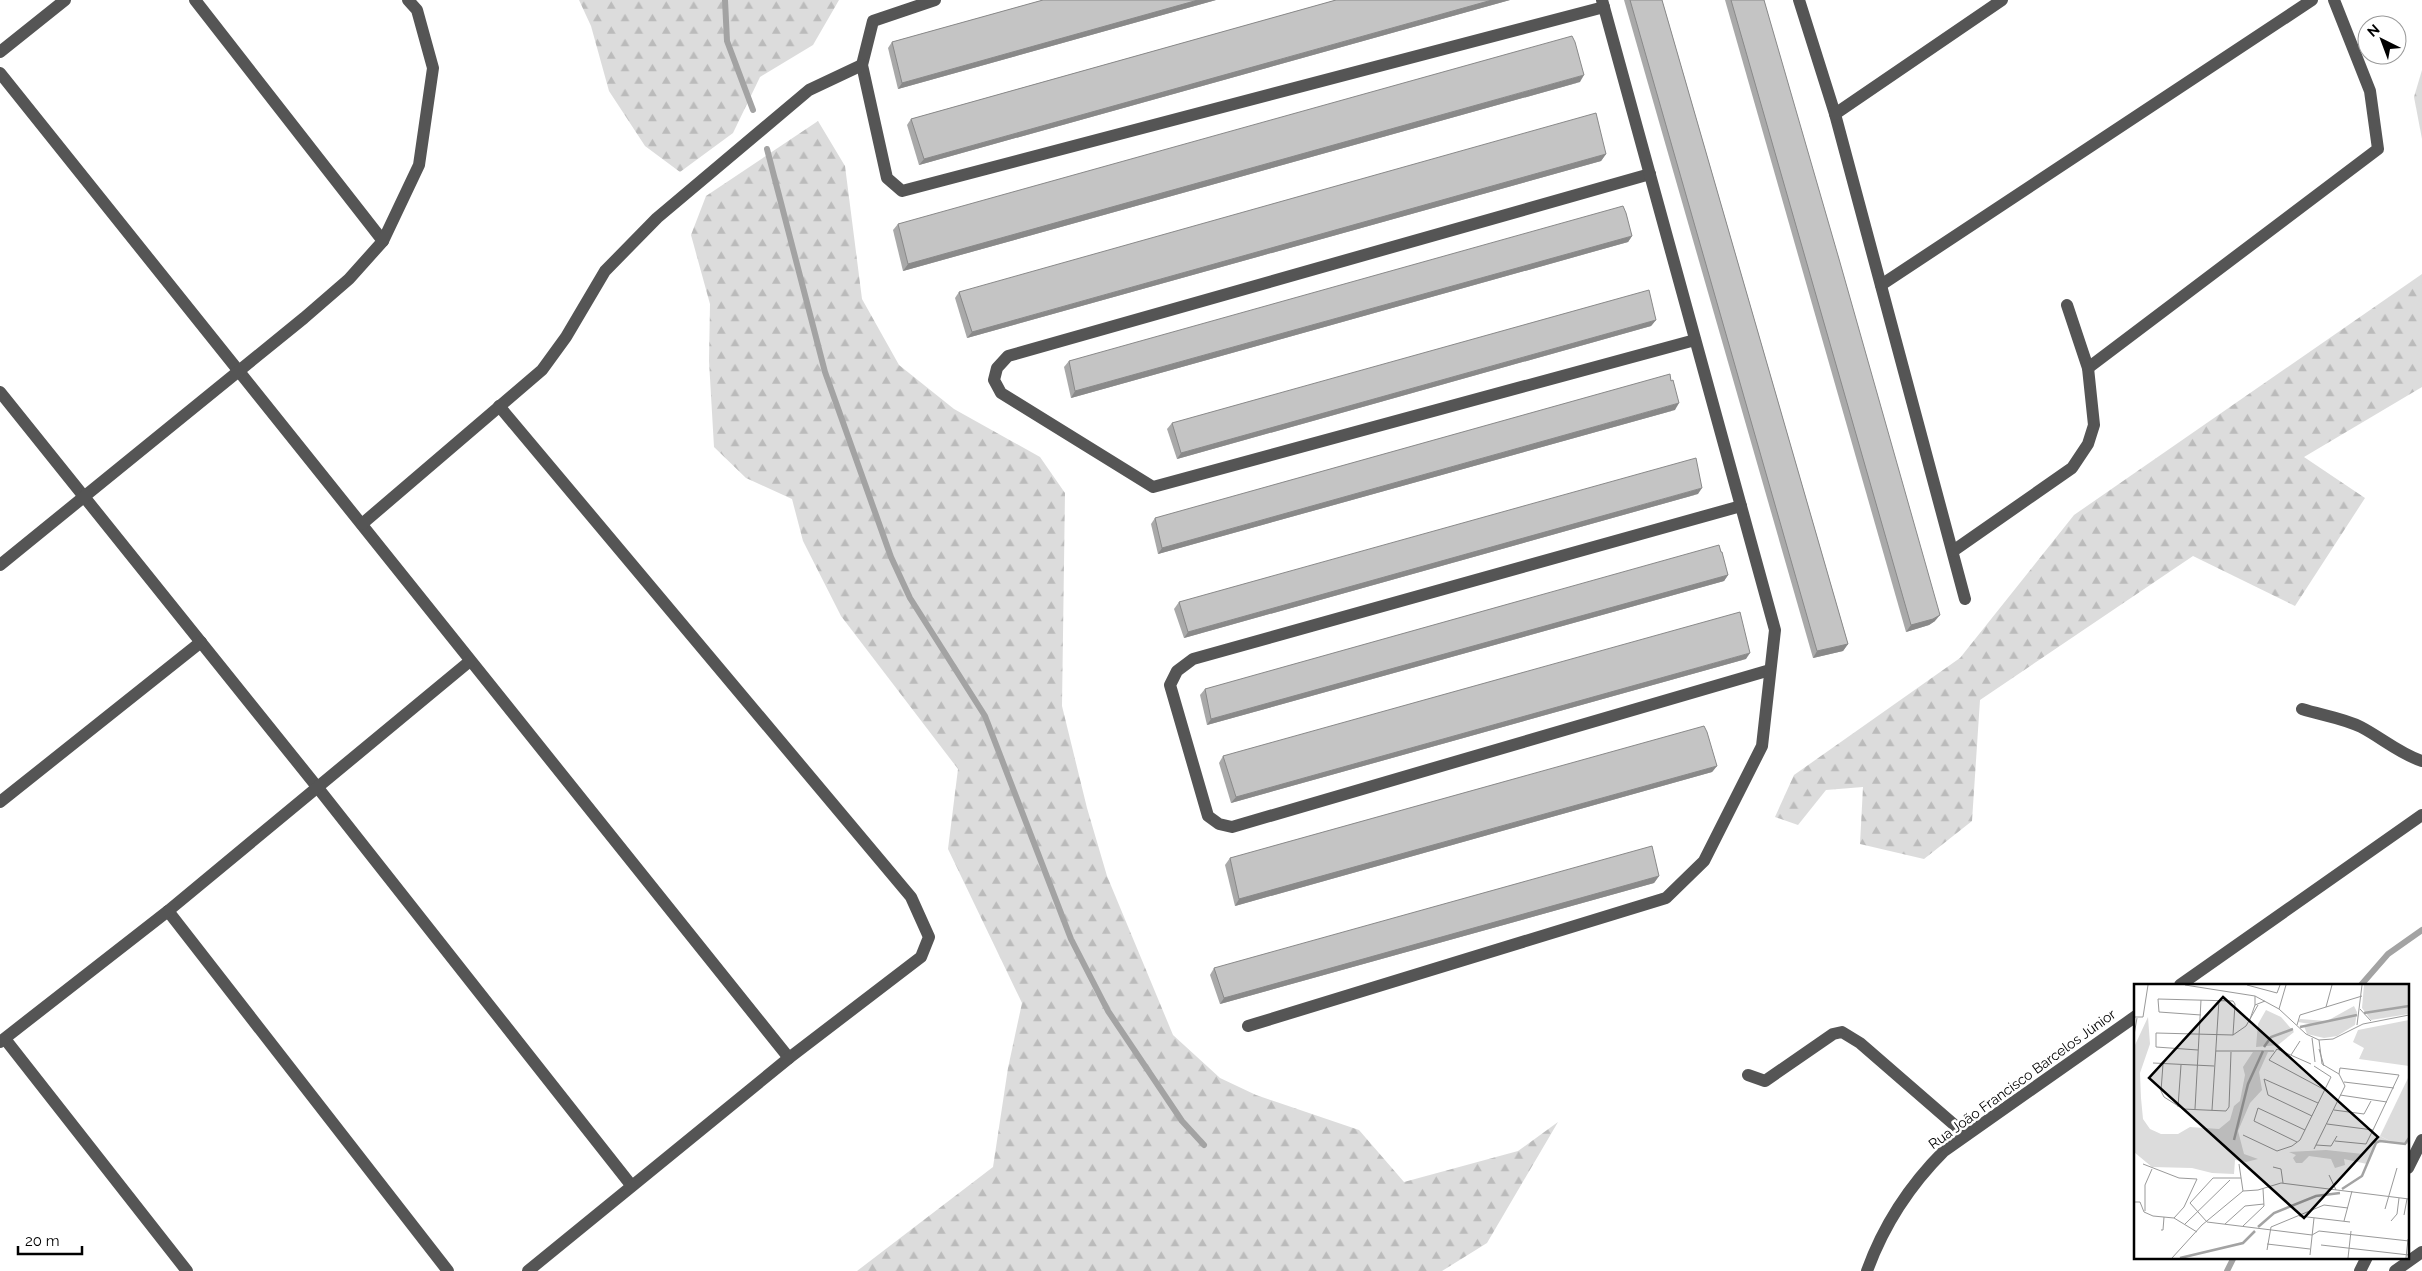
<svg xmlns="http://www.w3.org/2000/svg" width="2422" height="1271" font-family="Raleway,sans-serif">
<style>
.forest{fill:url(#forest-firs)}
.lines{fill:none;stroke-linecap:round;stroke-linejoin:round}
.stream{stroke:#a3a3a3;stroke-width:6}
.minor{stroke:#555;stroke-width:12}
.wall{fill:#a9a9a9}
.shaded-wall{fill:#898989}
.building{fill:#c4c4c4;stroke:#898989}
.labels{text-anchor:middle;stroke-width:5;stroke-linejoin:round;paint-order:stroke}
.street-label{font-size:14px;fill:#000;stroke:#fff}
.inset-river{fill:none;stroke:#a3a3a3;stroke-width:2.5}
.inset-road{fill:none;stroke:#999;stroke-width:1}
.view{fill:#000;fill-opacity:0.15;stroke:#000;stroke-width:2.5}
.inset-edge{fill:none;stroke:#000;stroke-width:2.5}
</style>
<defs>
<pattern id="forest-firs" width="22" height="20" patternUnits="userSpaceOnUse" patternTransform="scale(1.25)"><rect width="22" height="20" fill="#dcdcdc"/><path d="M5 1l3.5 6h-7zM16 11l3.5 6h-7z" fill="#bbb"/></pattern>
</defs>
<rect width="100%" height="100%" fill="#fff"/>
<g class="forest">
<path d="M579,0H839L813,45L760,77L733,133L680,172L645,146L609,91L591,26Z"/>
<path d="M2422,70V139L2414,97Z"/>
<path d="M818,121L845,166L862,299L899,365L954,409L1040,457L1065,493L1062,706L1087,808L1107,876L1173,1035L1220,1078L1256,1095L1359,1130L1404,1182L1518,1151L1558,1122L1487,1243L1442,1271H857L993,1167L1008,1068L1022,1003L948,849L958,769L841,616L803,541L792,499L746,478L714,447L709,361L710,304L691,235L706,196Z"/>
<path d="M2422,274V387L2304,457L2365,498L2295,606L2193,556L1980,700L1972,821L1924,859L1860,844L1863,787L1826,790L1798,825L1775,817L1794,775L1960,658L2074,515Z"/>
</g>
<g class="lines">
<g class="stream">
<path d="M725,0L727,41L753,110"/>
<path d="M767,149L825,372L891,557L910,598L985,716L1071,939L1108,1011L1182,1121L1204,1145"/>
<path d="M2361,985L2388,954L2422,930"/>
<path d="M2227,1271L2234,1257"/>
</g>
<g class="minor">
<path d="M195,0L383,241"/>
<path d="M935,0L873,21L862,65L887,178L902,191L1604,7"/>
<path d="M1799,0L1835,114L1965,599"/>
<path d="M0,52L65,0"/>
<path d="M0,73L789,1058"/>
<path d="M1835,114L2002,0"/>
<path d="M1650,174L1008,356L997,368L994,380L1001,393L1153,487L1695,340"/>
<path d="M1881,285L2312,0"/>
<path d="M2088,368L2378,149L2370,91L2334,0"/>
<path d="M0,392L318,788L631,1185"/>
<path d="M499,406L911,897L929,937L921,957L789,1058L528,1271"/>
<path d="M1741,506L1193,659L1177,671L1170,685L1208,816L1219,824L1232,827L1770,670"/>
<path d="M362,524L542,370L566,337L605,271L657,218L809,90L862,65"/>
<path d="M1953,551L2072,468L2088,444L2094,425L2088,368L2067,305"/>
<path d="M0,565L304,318L349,279L383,241L419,165L433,68L417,10L408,0"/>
<path d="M2302,709C2321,715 2343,718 2361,727C2382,738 2400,754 2422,761"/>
<path d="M0,802L201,642"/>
<path d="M168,911L448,1271"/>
<path d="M2180,985L2422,815"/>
<path d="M1248,1026L1666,898L1704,861L1762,746L1775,630L1602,0"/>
<path d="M5,1039L187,1271"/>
<path d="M0,1042L168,911L470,661"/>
<path d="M1748,1075L1765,1081L1833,1034L1842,1032L1860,1043L1966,1135"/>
<path d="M2408,1168L2422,1140"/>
<path d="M1867,1271C1884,1224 1909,1186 1944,1151L2136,1016"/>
<path d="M2360,1271L2367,1257"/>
<path d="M2395,1271L2422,1252"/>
</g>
</g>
<g class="wall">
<path d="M1043,0H1216L898,89L888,48L892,42Z"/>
<path d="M1336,0H1510L919,165L907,125L911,119Z"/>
<path d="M1624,0H1662L1848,644L1843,651L1813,658Z"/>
<path d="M1725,0H1764L1935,621L1929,625L1906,632Z"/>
<path d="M1580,82L903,271L893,230L898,224Z"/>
<path d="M1606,154L1601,161L967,338L955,298L959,292Z"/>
<path d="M1632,236L1628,242L1071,398L1064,367L1069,361Z"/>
<path d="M1656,320L1651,326L1177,459L1167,429L1172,423Z"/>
<path d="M1675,410L1158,554L1151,524L1155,518Z"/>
<path d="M1698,494L1184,638L1174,609L1179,602Z"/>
<path d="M1721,552L1728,575L1724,581L1207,725L1200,695L1205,689Z"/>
<path d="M1746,659L1231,803L1219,763L1223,756Z"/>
<path d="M1717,766L1712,772L1235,906L1225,865L1230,858Z"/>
<path d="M1659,876L1654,883L1220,1004L1210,975L1214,968Z"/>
</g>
<g class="shaded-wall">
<path d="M1198,0H1216L898,89L902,83Z"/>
<path d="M1492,0H1510L919,165L924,159Z"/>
<path d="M1584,75L1580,82L903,271L908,264Z"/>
<path d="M1606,154L1601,161L967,338L972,332Z"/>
<path d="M1632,236L1628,242L1071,398L1075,391Z"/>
<path d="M1656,320L1651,326L1177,459L1181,453Z"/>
<path d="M1679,403L1675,410L1158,554L1162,548Z"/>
<path d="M1702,488L1698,494L1184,638L1188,632Z"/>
<path d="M1728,575L1724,581L1207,725L1211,719Z"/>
<path d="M1940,615L1935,621L1929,625L1906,632L1911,625Z"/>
<path d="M1848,644L1843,651L1813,658L1817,651Z"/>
<path d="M1750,653L1746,659L1231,803L1236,797Z"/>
<path d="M1717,766L1712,772L1235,906L1239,899Z"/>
<path d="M1659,876L1654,883L1220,1004L1224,998Z"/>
</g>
<g class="building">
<path d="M1043,0H1198L902,83L892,42Z"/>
<path d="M1336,0H1492L924,159L911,119Z"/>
<path d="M1630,0H1662L1848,644L1817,651Z"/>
<path d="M1731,0H1764L1839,259L1940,615L1933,619L1911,625Z"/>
<path d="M1572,36L1575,42L1584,75L908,264L898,224Z"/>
<path d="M1596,113L1606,154L972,332L959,292Z"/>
<path d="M1623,206L1626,213L1632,236L1075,391L1069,361Z"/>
<path d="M1649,290L1656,320L1181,453L1172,423Z"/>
<path d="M1670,374L1671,381L1673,380L1679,403L1162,548L1155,518Z"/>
<path d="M1696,458L1702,488L1188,632L1179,602Z"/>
<path d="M1719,545L1721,552H1722L1728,575L1211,719L1205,689Z"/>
<path d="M1740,612L1750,653L1236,797L1223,756Z"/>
<path d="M1704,726L1707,732L1717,766L1239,899L1230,858Z"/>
<path d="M1652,846L1659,876L1224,998L1214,968Z"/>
</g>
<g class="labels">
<g class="street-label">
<text transform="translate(2022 1079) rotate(-36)" y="5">Rua João Francisco Barcelos Júnior</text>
</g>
</g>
<g transform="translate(2134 984)">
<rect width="275" height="275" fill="#fff"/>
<path d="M275,92V160L258,158L246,152Z" fill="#dcdcdc"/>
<path d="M230,1H275V30L237,36L228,24ZM220,22L223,28L221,41L203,52L190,54L173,50L170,42L182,41L164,38L166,35L193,37ZM132,26L147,33L160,48L144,61L122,63L124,40ZM14,33L16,60L6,89L7,114L9,135L16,145L27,150H44L56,143L85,145L96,136L100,122L106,117L111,91L109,83L119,68H134L125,88L128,106L116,119L104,147L110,170L124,175L112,178L101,176L100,190L78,189L58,184L18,183L0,168L1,61ZM275,36V82L225,75L230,64L219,58L224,46ZM246,152L258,158L243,157L233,180L210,175L211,181L201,184L197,175L175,172L168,179H162L159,174L162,171L155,168L192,166L229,170Z" fill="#dcdcdc"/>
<path class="inset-river" d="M230,29L275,22M166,43L223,31M130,63L137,53L159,45M100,156L114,100L129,67M208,205L228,192L242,159L246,157L271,160L275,154M124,243L140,229L182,212L206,209M46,274L109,259L121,247"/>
<path class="inset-road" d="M51,1L121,12L145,25L172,50L185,56L199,55L229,40L275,31M113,1L143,9L146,1M121,12V21L131,17M192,23L198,1M145,25L152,1M226,25L237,37M67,31L25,28L24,15L99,17L101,20L99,51M0,33H9L14,1M115,38L121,21M163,41L166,31L228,12M223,41L228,1M0,51L3,34M178,54L181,78M185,56L188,80L205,90M185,65L190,82M64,66L22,63V49L99,51L112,42L124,21M82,67H140M157,71L166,57M19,79L80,82M29,80L27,107L30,113L49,125L92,127L95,123L97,68M177,80L143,65L135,76L191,106M210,98L260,104M206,111L253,118M44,123L47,81M61,125L67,16M78,126L85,16M200,126L230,130L237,117M178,132L134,111L130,95L184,119M109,151L143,167L158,162L166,156L197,93L180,82M201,157L232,160L239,146M163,158L120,137L124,124L171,146M182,161L197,162L203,152M180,165L211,102L205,90L206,84L265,91L239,146L193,140M9,180L45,194L63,195L50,223L40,234M105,180L109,207M139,183L147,185L149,199M195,191L202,206M107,194H79L56,219L73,238L178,251L185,247L275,257M0,218H6L10,228L19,232L40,234L63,248M251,225L263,184M11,227V201L18,185M270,231L273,215M165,232L216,238M210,237L218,207M257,237L263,230L265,214M51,240L96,196M91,240L111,222L130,220M109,242L130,222L129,205M27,246H29L30,233M133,260L176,265M187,261L275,271M133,266L137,243L190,221L214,224M176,271L180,234M38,274L68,241L109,207L124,206L147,199L275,215M214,274L217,247M272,274L274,255"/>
<path class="view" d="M89,13L244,153L170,234L15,94Z"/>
<rect width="275" height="275" class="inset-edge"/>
</g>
<g transform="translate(2382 40) rotate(318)"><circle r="24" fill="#ffffff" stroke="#999999"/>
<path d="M0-4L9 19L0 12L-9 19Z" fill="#000000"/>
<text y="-8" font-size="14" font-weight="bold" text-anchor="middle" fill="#000000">N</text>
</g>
<path d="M18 1246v8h64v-8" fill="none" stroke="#000000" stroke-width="2.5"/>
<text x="25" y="1246" font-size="15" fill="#000000" stroke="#ffffff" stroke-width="4" paint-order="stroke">20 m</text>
</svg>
